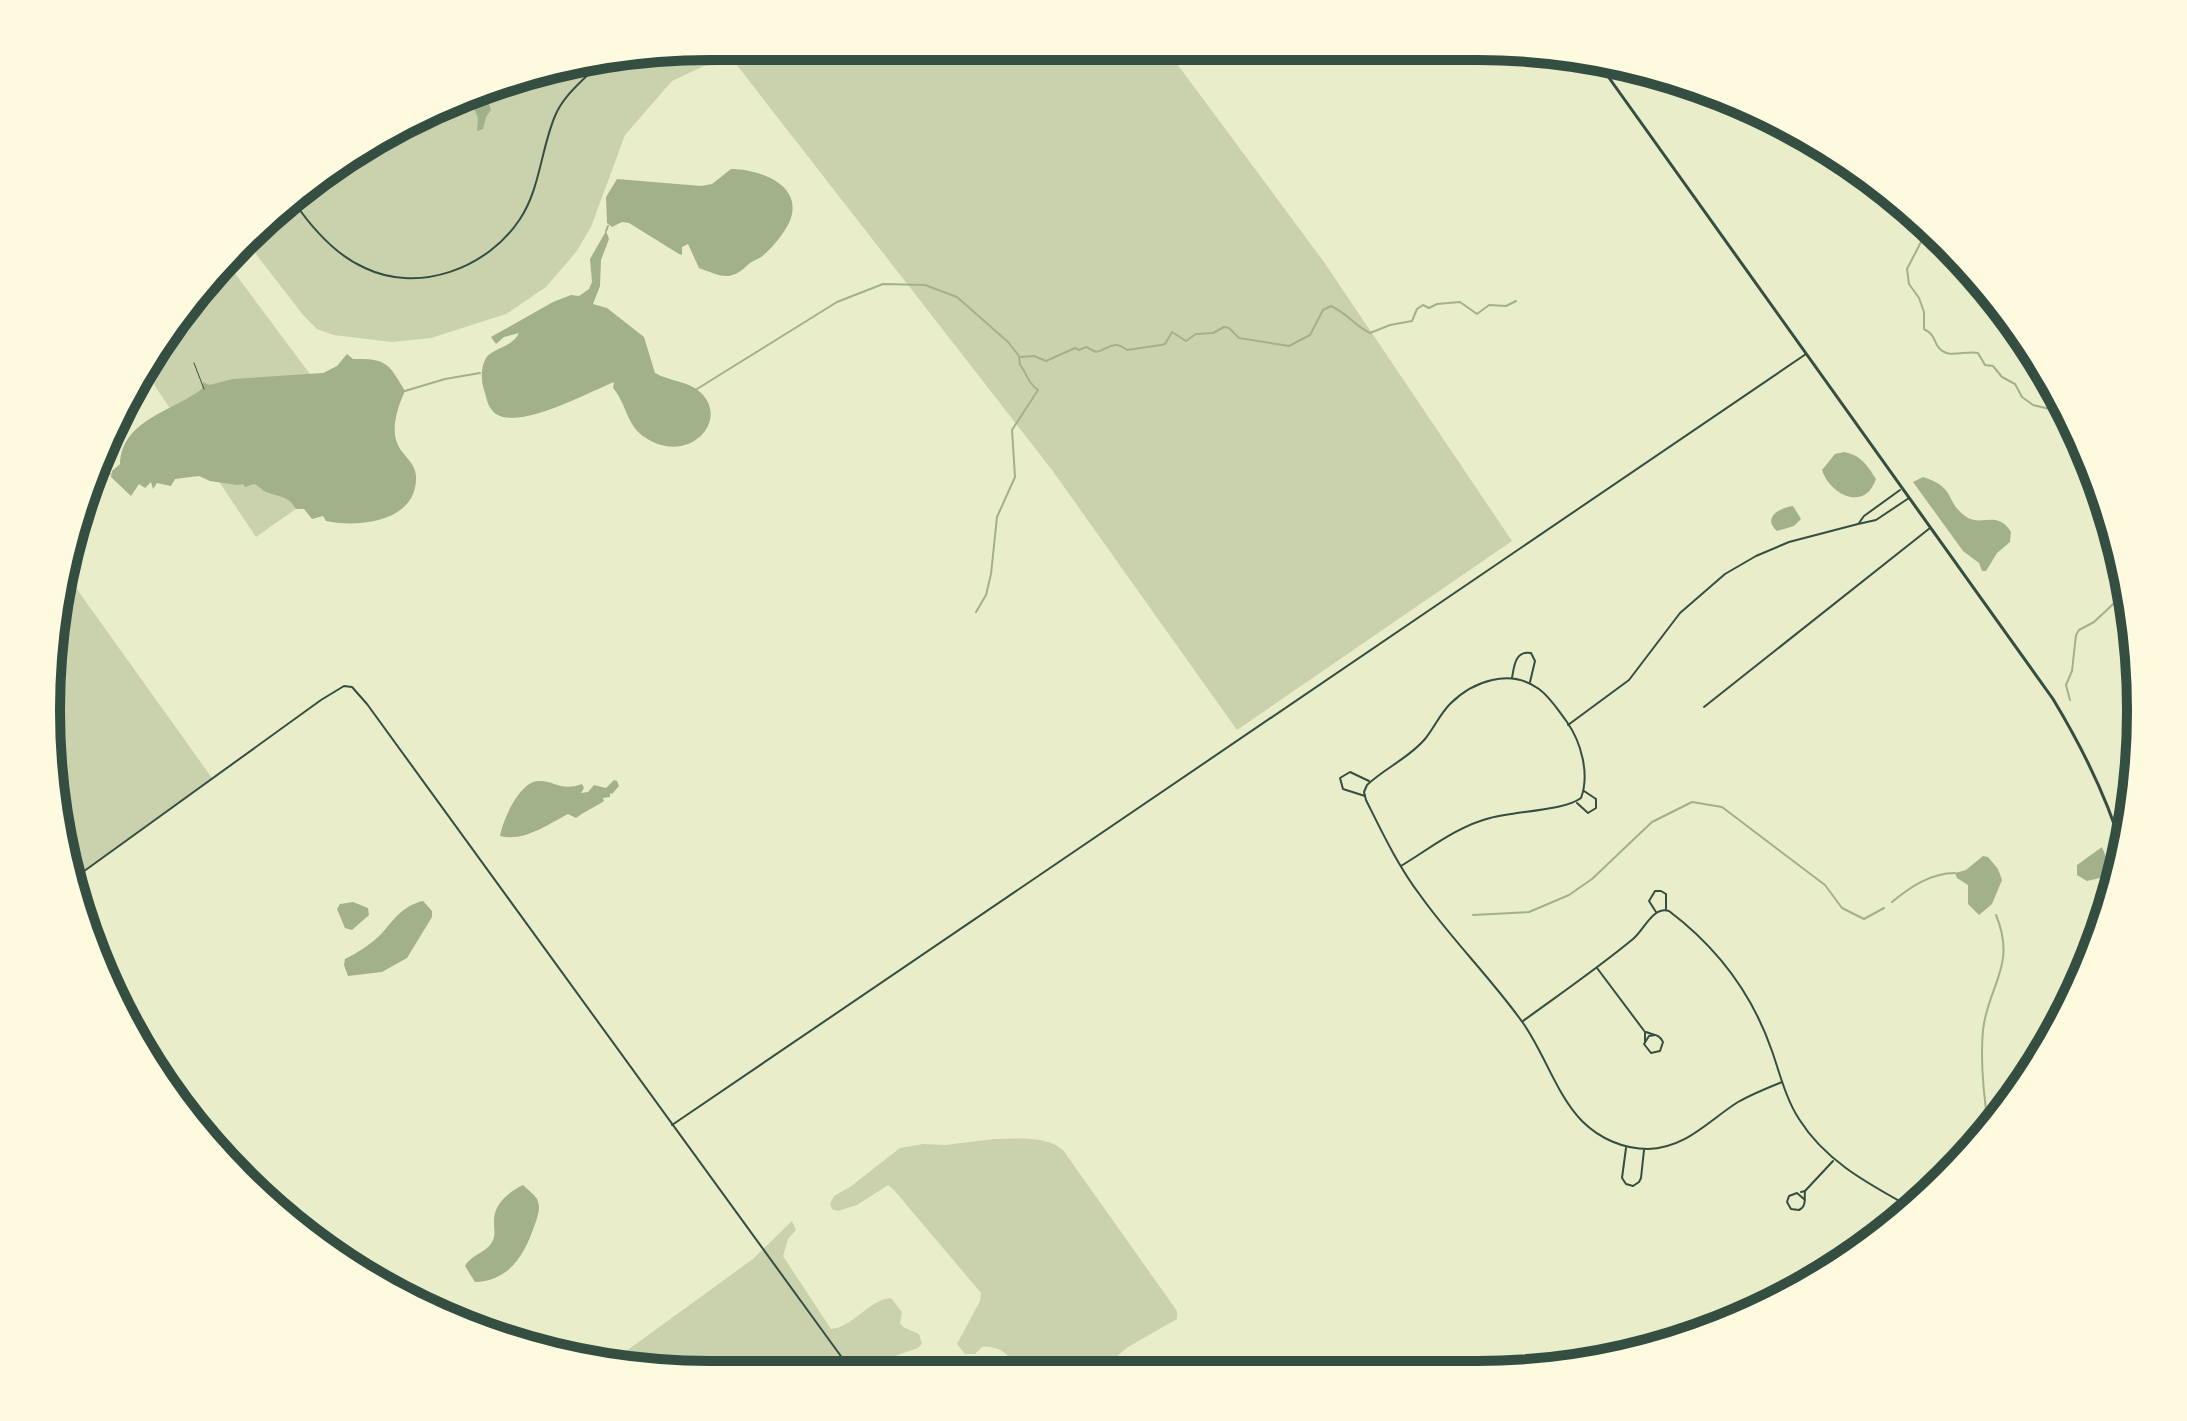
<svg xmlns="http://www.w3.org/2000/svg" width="2187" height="1421" font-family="Ubuntu,sans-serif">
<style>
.green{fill:#cad2ad}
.water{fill:#a3b18a}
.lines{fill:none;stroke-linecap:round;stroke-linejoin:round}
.stream{stroke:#a3b18a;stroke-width:2}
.path{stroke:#344e41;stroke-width:1}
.minor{stroke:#344e41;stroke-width:2}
.secondary{stroke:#344e41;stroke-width:3}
.rim{fill:none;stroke:#344e41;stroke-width:10}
</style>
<rect width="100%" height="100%" fill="#e9edc9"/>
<g class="green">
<path d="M711,46L1166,49L1324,262L1512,541L1237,730L1052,470L736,64L704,66L672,81L625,135L591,227L576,252L546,287L506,314L431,338L392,342L334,335L317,329L303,315L249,245L341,158L497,81Z"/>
<path d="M228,264L371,456L256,537L147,374L183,306Z"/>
<path d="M66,574L212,778L68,882L47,668Z"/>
<path d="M994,1139C1016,1139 1045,1135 1063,1150L1177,1311V1319L1128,1347L1098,1372L1022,1371C1009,1357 1002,1345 982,1347L975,1354H965L957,1344L980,1301L981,1293L894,1190L888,1185L857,1205L838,1211L832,1209L830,1204L834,1196L850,1187L900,1148L923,1144L945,1145Z"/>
<path d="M792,1221L796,1230L788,1239L783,1256L831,1329C854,1327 868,1300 891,1298L902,1312L900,1323L903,1327L919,1334L922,1344L918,1348L895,1356L892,1361L893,1371L624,1369L607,1365L753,1259Z"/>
</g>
<g class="water">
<path d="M483,102L489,104L491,110L486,117L483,129L477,131L478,118L474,108Z"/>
<path d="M731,169C759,169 806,185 789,223C784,233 771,250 761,257C760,258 751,262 750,263C743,269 739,274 729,276C719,277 708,271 699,268L688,244L682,247V255L679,254L629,223L622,222L612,227L607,223L606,197L617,179L701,186L712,184Z"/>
<path d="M606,231L609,239L601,260L600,286L593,304L607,308L644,337L655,373C669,381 688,381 700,392C731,420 689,466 646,438C626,426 627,404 613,388L614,382C589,392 520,430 496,414C489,409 487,401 485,393C481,381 480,369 486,358C493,348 513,347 519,333L504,337L496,344L491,337L553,302L571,295L579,296L589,289L592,282L590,259Z"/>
<path d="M347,354L353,359C387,358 389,364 405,391C398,406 390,429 398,445C403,456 415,462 416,476C418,522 358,528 326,521L323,516L312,519L304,509H296C289,496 279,497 266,492C262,490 259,486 254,484L245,487L243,484L237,485L210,481L199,476L175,479L171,486L157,483L153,489L151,482L145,488L139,484L131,496L111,477L112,471L120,464C122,420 171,412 202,389L203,382L209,385L233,379L323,373L337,366Z"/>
<path d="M1844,452C1861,455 1867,465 1876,479C1865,512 1830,495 1822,470L1835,454Z"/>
<path d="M1923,477C1956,487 1945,501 1965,516C1981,528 1997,509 2011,532L2010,542L1997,553L1986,571H1982L1979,563L1963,551L1913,482Z"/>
<path d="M1793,506L1801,519L1794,526L1777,531C1762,518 1779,508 1793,506Z"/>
<path d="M614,780L617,781L619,786L612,794L610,793V797L603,798L604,801C595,807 585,811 576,818L568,814C547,825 524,842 500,836C502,822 519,782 538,781C555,780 560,792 582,784L584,788L581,793L588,792L594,785L606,788Z"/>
<path d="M2102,847L2110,867L2100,878L2087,881L2077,875V865Z"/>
<path d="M1983,856L1988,857L1998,869L2002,880L1992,904L1979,915L1968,904V885L1957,878L1955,873L1966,870Z"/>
<path d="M423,901L432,911V917L407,958L382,972L348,976L344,965L345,959C359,952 373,943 383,932C395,918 404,905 423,901Z"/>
<path d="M353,902L368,908L369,915L352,930L345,928L337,909L340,904Z"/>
<path d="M523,1185C527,1189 534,1194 537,1199C541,1207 538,1216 535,1224C525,1254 510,1281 475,1282L465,1266C472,1254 486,1253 492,1242C496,1235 494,1231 494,1223C493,1205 507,1193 523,1185Z"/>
</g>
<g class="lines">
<g class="stream">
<path d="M1913,210L1920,224L1922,240L1907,269L1909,284L1919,298L1924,312V329C1937,336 1932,341 1940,349C1950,359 1966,350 1978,353L1985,365L1993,366L2002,377L2015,384L2022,397L2033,405L2062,412"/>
<path d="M606,231L608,226"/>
<path d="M1021,357L1034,356L1046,361L1075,348L1079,350L1086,347L1096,352C1110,349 1113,339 1127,350L1161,345L1165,344L1172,332L1186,341L1196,334L1213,333L1224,327L1229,328L1239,338L1289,346L1310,335L1323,310L1331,306C1347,313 1355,326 1370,333L1390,325L1412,321L1417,309L1423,305L1429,308L1437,304L1460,302L1477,314L1489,305L1506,306L1516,301"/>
<path d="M697,389L837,302L883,284L925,285L957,297L1008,342L1019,356L1020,365C1027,373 1028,384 1038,390L1012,430L1015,477L997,517L991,574L986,595L976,612"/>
<path d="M405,391L445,379L480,373"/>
<path d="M98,465L110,474"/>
<path d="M2070,700L2066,685L2072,671L2076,635L2079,630L2094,622L2125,593"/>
<path d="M1892,902C1910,887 1931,873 1955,873"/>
<path d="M1473,915L1529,912L1569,895L1592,879L1652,822L1692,802L1722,807L1825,885L1842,908L1864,919L1884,908"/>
<path d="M1989,1131C1984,1099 1980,1062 1983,1030C1988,985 2017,966 1996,915"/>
</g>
<path class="path" d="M194,363L204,389"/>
<g class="minor">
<path d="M911,47L920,51"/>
<path d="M294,202C312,228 335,255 365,268C419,294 488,268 520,219C540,189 541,149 555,116C563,96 583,80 598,65"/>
<path d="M1859,523L1864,516L1900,490"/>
<path d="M1512,678C1514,667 1515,650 1531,653L1535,661L1530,682"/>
<path d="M1704,707L1930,528"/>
<path d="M1568,725L1629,680L1680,613L1725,574L1756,556L1789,542L1858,524L1876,520L1909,498"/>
<path d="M1365,796L1343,789L1340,778L1350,772L1369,781"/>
<path d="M1577,803L1588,813L1596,808V799L1584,791"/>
<path d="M1401,866C1429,849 1458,826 1490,818C1513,811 1564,811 1581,798C1590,774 1581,742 1567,722C1558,710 1551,698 1539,689C1510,668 1473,681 1450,704C1440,714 1434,728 1425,739C1409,758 1385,768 1367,785L1364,792L1366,800C1382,832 1398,866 1420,895C1452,940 1491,978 1523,1023C1545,1054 1556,1094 1582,1121C1600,1139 1624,1149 1648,1149C1686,1148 1708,1121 1738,1102C1752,1094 1767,1088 1782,1082"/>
<path d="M69,882L321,700L344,686L352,687L367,704L851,1370"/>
<path d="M1656,912L1649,901L1655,891H1661L1666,894V909"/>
<path d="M1597,968L1645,1032V1041"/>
<path d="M1523,1021C1560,994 1598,968 1633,939C1644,930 1653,906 1669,911C1718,948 1752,993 1772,1051C1780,1074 1786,1099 1799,1119C1826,1162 1869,1184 1912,1208"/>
<path d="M1646,1032C1653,1035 1660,1034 1663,1042L1660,1051L1651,1053L1644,1044L1649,1036L1655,1035"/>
<path d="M672,1125L1806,354"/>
<path d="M1626,1148L1622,1178L1626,1184L1633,1186L1639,1182L1641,1178L1644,1150"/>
<path d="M1801,1192L1805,1191L1833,1161"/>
<path d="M1805,1200L1797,1193L1789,1196L1787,1202L1791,1209L1799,1210C1807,1206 1804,1199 1805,1191"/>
</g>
<path class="secondary" d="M1597,61L2053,699C2082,747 2107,797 2123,851"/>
</g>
<path d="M0 0H2187V1421H0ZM710 60H1477A650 650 0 0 1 2127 710V711A650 650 0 0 1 1477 1361H710A650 650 0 0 1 60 711V710A650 650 0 0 1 710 60Z" fill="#fefae0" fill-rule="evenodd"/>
<path class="rim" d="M710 60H1477A650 650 0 0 1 2127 710V711A650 650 0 0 1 1477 1361H710A650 650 0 0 1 60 711V710A650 650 0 0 1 710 60Z"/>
</svg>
